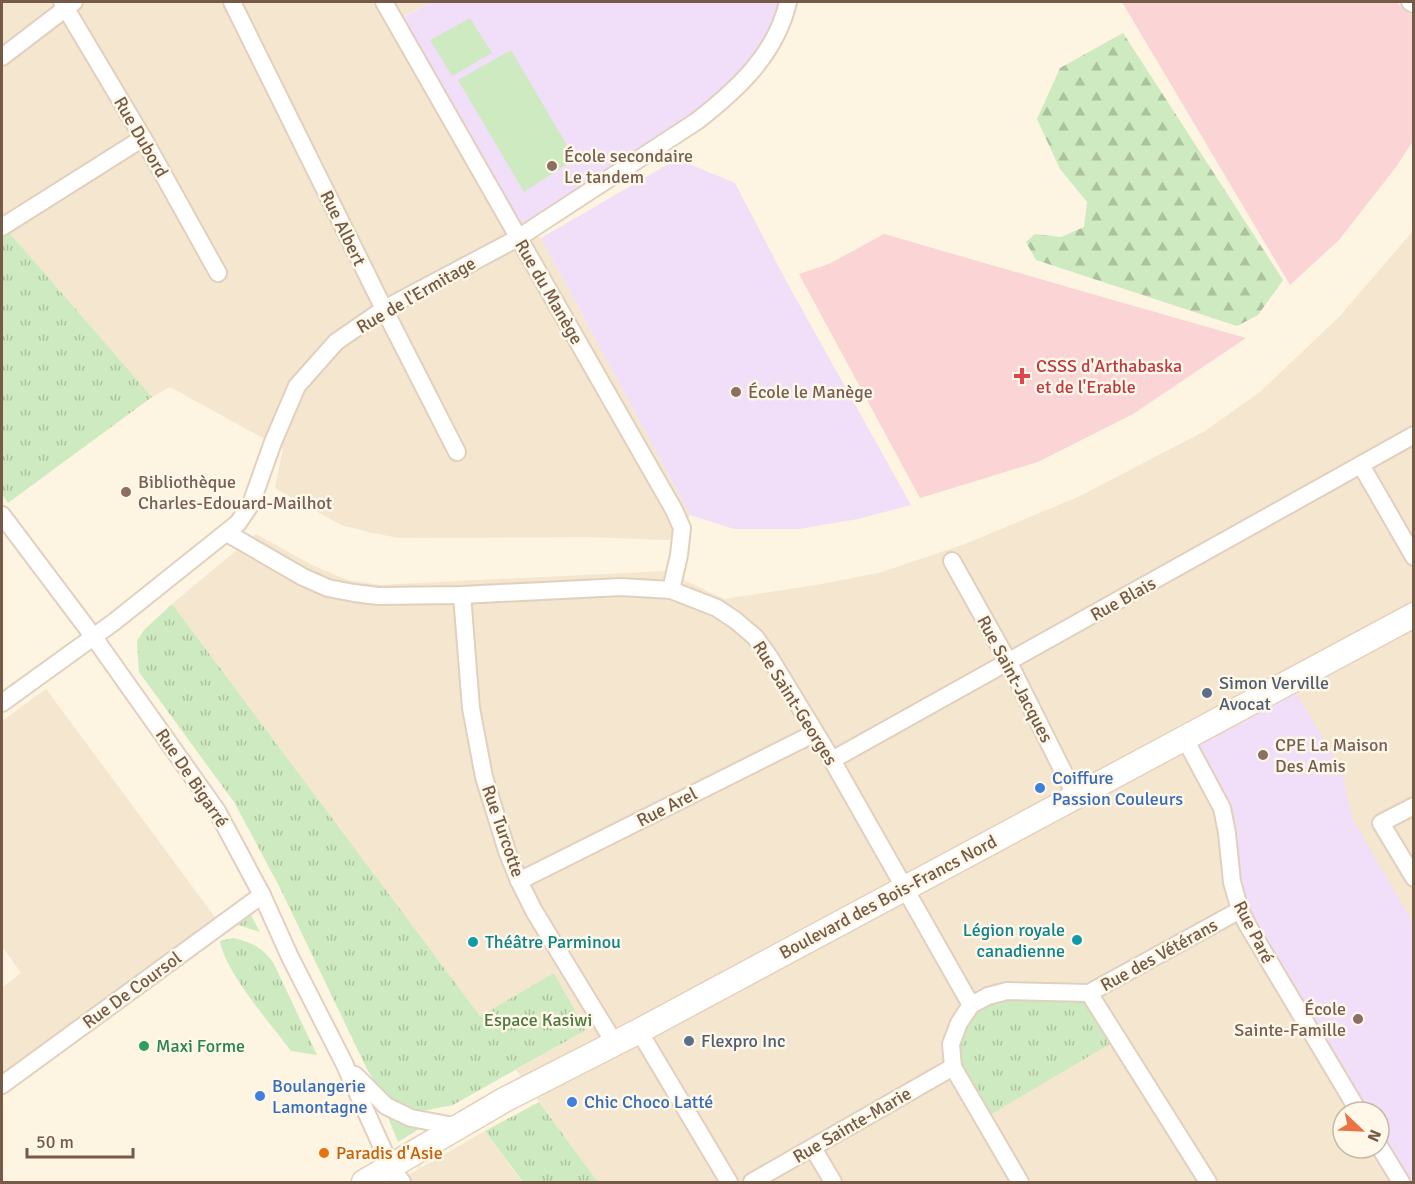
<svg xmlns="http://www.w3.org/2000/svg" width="1415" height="1184" font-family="Signika,sans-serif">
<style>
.residential{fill:#f4e6cf;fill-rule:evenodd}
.education{fill:#f1def9}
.medical{fill:#fbd4d6}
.grass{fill:url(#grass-tufts)}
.forest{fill:url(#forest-firs)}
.garden{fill:#ceeac0}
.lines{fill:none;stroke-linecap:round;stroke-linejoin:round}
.street-casing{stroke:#e1d0bd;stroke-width:20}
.secondary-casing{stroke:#e6d2bb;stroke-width:27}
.street{stroke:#fff;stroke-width:16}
.secondary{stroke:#fff;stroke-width:24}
.education-dot{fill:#8d6e63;stroke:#fff7e8;stroke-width:2}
.health-dot{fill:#e0444e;stroke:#fff7e8;stroke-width:2}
.service-dot{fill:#5c6f8a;stroke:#fff7e8;stroke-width:2}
.shop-dot{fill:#3f7fe0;stroke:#fff7e8;stroke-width:2}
.culture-dot{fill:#0f9aa8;stroke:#fff7e8;stroke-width:2}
.leisure-dot{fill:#2e9e5b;stroke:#fff7e8;stroke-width:2}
.food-dot{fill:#e8710a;stroke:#fff7e8;stroke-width:2}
.labels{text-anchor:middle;stroke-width:5;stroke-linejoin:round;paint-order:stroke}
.street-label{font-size:18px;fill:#745a47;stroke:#fff7e8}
.education-label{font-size:18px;fill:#785e54;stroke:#fff7e8;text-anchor:start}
.health-label{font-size:18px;fill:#be3a42;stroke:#fff7e8;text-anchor:start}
.service-label{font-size:18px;fill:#4e5e75;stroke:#fff7e8;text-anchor:start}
.shop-label{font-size:18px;fill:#366cbe;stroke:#fff7e8;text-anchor:start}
.culture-label{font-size:18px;fill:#0d838f;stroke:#fff7e8;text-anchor:end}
.park-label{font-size:18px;fill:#4d7b3f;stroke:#fff7e8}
.leisure-label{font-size:18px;fill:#27864d;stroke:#fff7e8;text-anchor:start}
.food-label{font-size:18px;fill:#c56008;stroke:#fff7e8;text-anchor:start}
</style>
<defs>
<pattern id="grass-tufts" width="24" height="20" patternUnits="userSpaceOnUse" patternTransform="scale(1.5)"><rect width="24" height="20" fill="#ceeac0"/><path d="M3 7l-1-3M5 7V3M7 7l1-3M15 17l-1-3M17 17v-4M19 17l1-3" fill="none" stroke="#acc19e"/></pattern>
<pattern id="forest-firs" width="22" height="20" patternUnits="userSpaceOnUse" patternTransform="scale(1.5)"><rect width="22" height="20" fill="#ceeac0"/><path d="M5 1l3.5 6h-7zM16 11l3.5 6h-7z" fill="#acc19e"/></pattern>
</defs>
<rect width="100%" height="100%" fill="#fdf4e1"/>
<g class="residential">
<path d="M2,2H432L399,18L521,229L541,238L690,515L669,540L587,537L398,538L369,532L341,525L275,488L283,449L170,387L152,397L7,230L2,233Z"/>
<path d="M1413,231V1182H598L516,1070L586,1030L554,973L480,1016L172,604L256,534L310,564L347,580L380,585L665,571L724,599L816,585L879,573L965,544L1078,497L1205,431L1260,392L1339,317ZM1343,1112H1379V1148H1343Z"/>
<path d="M46,689L217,920L2,1075V988L21,973L2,946V721Z"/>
<path d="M485,1131L522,1182H396Z"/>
</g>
<g class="education">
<path d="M432,2H784L779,26L721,103L521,229L399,19Z"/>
<path d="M677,159L735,183L785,279L911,505L858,519L799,529H734L690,515L541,238Z"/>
<path d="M1290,682L1342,771L1352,818L1413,923V1182H1401L1379,1146V1112H1359L1248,926L1227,833L1185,739Z"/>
</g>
<g class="medical">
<path d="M1122,2H1396L1413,16V141L1396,167L1339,240L1290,285Z"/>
<path d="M884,234L1092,294L1246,338L1133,414L1038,462L920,498L799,274L829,264Z"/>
</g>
<g class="grass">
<path d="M7,230L152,397L8,503L2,494V233Z"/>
<path d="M172,604L480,1016L554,973L586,1030L453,1105L422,1111L398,1103L389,1097L376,1084L367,1069L279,886L234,802L139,672L137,641L144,630Z"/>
<path d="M251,915L260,932L238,925Z"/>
<path d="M233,938C253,943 260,946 273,962L317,1055L291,1051C271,1024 225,972 220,941Z"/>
<path d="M1089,993L1118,1039L983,1119L953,1067L959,1023L988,996Z"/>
<path d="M539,1102L598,1182H523L485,1131Z"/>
<path d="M387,1115L402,1124L419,1129L398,1142Z"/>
</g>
<path class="forest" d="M1123,33L1283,280L1258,315L1237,326L1036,260L1026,242L1035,234L1061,237L1084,227L1087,202L1060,169L1037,119L1060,68Z"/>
<g class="garden">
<path d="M470,18L492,53L452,76L430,40Z"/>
<path d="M511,50L575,159L524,192L458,80Z"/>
</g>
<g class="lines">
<defs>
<g id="street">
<path d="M62,2L143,138L218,273"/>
<path d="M232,2L384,309L457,452"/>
<path d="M384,2L674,510L682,528L679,555L671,590"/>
<path d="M1410,2L1414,4"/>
<path d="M2,57L74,2"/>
<path d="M2,227L143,138"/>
<path d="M1361,465L1414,557"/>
<path d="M2,515L93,636L217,811L262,895L290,957L344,1063L391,1167L402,1182"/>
<path d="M227,533L303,577L328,588L354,593L378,596L462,595L621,587L671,590L717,608L735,620L755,637L770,658L832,760L971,1005L959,1023L951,1044L953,1067L1020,1182"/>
<path d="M952,561L1009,663L1076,797"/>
<path d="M462,595L471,708L484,777L507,851L519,881L534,911L615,1044"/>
<path d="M2,703L114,622L238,523L251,504L273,442L297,386L336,342L384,309L518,238L697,121C738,89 776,54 788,2"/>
<path d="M1185,739L1222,808L1227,833L1232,882L1240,910L1248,926L1359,1112"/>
<path d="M832,760L1414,435"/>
<path d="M1414,806L1381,823L1414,878"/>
<path d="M519,881L815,733"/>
<path d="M1089,993L1208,1182"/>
<path d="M971,1005L988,996L1007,991L1089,993L1240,910"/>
<path d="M639,1031L729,1182"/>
<path d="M355,1075L386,1106L411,1118L459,1127"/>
<path d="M2,1085L262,895"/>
<path d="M1379,1146L1401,1182"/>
<path d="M813,1148L833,1182"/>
<path d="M752,1182L953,1067"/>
</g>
<path id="secondary" d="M364,1182L504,1100L639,1031L1414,615"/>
</defs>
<use href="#street" class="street-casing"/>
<use href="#secondary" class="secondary-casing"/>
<use href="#street" class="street"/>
<use href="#secondary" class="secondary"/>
</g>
<g class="education-dot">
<circle cx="552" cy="166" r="6"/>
<circle cx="736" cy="392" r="6"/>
<circle cx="126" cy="492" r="6"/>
<circle cx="1263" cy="755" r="6"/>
<circle cx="1358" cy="1019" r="6"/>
</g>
<path class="health-dot" d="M1019 367h6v6h6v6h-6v6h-6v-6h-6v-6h6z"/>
<g class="service-dot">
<circle cx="1207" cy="693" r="6"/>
<circle cx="689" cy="1041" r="6"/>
</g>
<g class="shop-dot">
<circle cx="1040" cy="788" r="6"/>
<circle cx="260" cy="1096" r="6"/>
<circle cx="572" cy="1102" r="6"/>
</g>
<g class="culture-dot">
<circle cx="1077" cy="940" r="6"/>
<circle cx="473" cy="942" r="6"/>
</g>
<circle class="leisure-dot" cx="144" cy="1046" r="6"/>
<circle class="food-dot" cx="324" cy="1153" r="6"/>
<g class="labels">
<g class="street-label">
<text transform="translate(141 137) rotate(60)" y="6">Rue Dubord</text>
<text transform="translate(343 228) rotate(64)" y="6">Rue Albert</text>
<text transform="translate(549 292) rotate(60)" y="6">Rue du Manège</text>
<text transform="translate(416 295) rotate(-30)" y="6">Rue de l'Ermitage</text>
<text transform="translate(1123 599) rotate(-29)" y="6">Rue Blais</text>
<text transform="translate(1015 679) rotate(62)" y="6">Rue Saint-Jacques</text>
<text transform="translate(795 703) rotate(58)" y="6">Rue Saint-Georges</text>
<text transform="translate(192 778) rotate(56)" y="6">Rue De Bigarré</text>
<text transform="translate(667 807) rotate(-27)" y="6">Rue Arel</text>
<text transform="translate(503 831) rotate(71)" y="6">Rue Turcotte</text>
<text transform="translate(888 897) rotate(-28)" y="6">Boulevard des Bois-Francs Nord</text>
<text transform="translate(1254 932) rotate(63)" y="6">Rue Paré</text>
<text transform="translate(1159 955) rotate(-29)" y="6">Rue des Vétérans</text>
<text transform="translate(132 990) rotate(-36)" y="6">Rue De Coursol</text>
<text transform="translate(852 1125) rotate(-30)" y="6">Rue Sainte-Marie</text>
</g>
<g class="education-label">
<text x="564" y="162">École secondaire<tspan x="564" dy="21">Le tandem</tspan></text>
<text x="748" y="398">École le Manège</text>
<text x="138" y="488">Bibliothèque<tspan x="138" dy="21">Charles-Edouard-Mailhot</tspan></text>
<text x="1275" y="751">CPE La Maison<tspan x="1275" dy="21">Des Amis</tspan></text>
<text x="1346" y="1015" text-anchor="end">École<tspan x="1346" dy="21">Sainte-Famille</tspan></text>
</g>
<g class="health-label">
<text x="1036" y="372">CSSS d'Arthabaska<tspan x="1036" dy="21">et de l'Erable</tspan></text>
</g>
<g class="service-label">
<text x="1219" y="689">Simon Verville<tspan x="1219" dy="21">Avocat</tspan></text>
<text x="701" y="1047">Flexpro Inc</text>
</g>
<g class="shop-label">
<text x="1052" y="784">Coiffure<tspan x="1052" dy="21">Passion Couleurs</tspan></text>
<text x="272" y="1092">Boulangerie<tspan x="272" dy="21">Lamontagne</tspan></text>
<text x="584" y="1108">Chic Choco Latté</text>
</g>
<g class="culture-label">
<text x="1065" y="936">Légion royale<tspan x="1065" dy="21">canadienne</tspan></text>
<text x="485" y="948" text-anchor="start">Théâtre Parminou</text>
</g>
<g class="park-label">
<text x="538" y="1026">Espace Kasiwi</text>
</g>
<g class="leisure-label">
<text x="156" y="1052">Maxi Forme</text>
</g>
<g class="food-label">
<text x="336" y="1159">Paradis d'Asie</text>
</g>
</g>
<rect width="1415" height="1184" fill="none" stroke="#745a47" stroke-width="6"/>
<g transform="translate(1361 1130) rotate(113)"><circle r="28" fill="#fff7e8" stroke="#c7b8a8" stroke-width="1.5"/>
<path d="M0-4.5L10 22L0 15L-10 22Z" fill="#ea7243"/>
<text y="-9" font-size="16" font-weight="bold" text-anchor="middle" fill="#745a47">N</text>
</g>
<path d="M27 1148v9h106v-9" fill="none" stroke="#745a47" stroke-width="3"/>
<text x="36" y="1148" font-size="18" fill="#745a47" stroke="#fff7e8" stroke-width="4.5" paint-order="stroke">50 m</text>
</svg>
